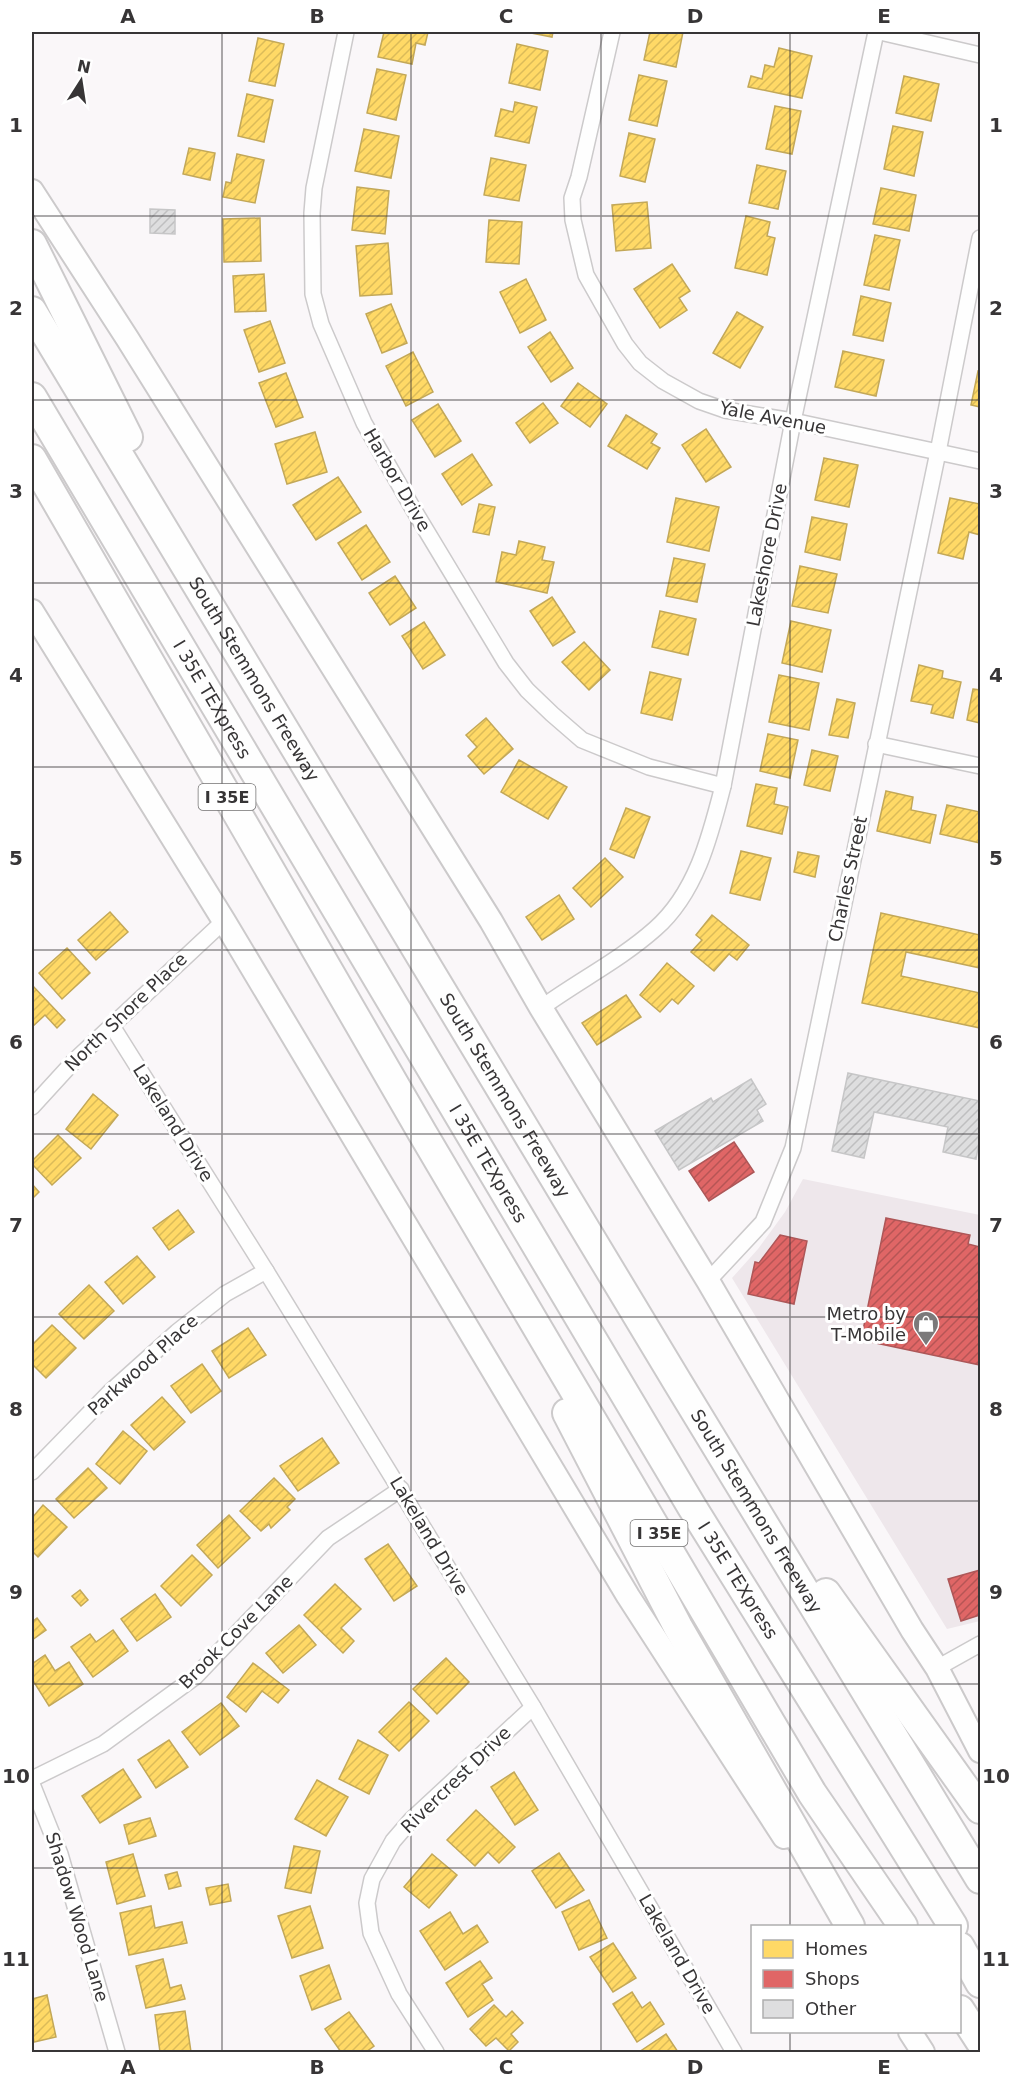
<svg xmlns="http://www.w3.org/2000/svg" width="1012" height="2084" font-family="'DejaVu Sans',sans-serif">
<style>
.built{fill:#eee7eb}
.homes{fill:url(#homes-hatch);stroke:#c3a858;stroke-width:1.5}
.shops{fill:url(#shops-hatch);stroke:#ad5758;stroke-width:1.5}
.building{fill:url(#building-hatch);stroke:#c6c6c7;stroke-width:1.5}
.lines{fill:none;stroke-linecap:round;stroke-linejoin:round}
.minor-casing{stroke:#cccacb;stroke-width:18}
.secondary-casing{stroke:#cccacb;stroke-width:26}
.motorway-casing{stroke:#cccacb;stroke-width:32}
.minor{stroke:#fefefe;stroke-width:15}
.secondary{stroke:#fefefe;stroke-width:22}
.motorway{stroke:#fefefe;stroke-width:28}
.grid{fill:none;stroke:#373536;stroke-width:1.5;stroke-opacity:0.55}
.labels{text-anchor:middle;stroke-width:6;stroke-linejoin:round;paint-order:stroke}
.shield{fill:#fff;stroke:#737272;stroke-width:1.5}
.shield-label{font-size:16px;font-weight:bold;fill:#373536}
.street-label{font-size:18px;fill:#373536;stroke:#fff}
.poi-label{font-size:18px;fill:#373536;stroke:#fff;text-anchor:end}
.neatline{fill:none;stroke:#373536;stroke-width:2}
.grid-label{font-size:20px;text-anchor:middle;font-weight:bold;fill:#373536}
</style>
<defs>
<pattern id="homes-hatch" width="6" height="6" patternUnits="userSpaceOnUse" patternTransform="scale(1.5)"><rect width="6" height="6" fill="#ffd966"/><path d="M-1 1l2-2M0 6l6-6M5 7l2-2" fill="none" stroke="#dbbb59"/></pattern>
<pattern id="shops-hatch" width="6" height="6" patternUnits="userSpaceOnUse" patternTransform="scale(1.5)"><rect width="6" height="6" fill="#e06666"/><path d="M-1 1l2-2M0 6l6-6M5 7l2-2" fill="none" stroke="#b65555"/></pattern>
<pattern id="building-hatch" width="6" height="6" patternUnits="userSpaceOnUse" patternTransform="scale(1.5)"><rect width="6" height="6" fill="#dededf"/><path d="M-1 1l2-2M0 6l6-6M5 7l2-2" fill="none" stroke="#bfbfc0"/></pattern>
</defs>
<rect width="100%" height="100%" fill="#faf7f9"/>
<path class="built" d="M803,1179L980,1215V1621L947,1629L732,1278L758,1249L785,1212Z"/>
<g class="homes">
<path d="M384,32H428L425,45L416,43L412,64L378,57Z"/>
<path d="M526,32H553L552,37Z"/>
<path d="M650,32H683L676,67L644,60Z"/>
<path d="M258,38L284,44L275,86L249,81Z"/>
<path d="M517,44L548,51L540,90L509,83Z"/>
<path d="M779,48L812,56L802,98L748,87L751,76L762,79L765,65L774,67Z"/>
<path d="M377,69L406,75L396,120L367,113Z"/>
<path d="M639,75L667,81L657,126L629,120Z"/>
<path d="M904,76L939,84L931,121L896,113Z"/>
<path d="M247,94L273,100L264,142L238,136Z"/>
<path d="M515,102L537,107L529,143L495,136L501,109L513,112Z"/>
<path d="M775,106L801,111L792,154L766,149Z"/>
<path d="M893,126L923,132L914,176L884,169Z"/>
<path d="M364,129L399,136L391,178L355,171Z"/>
<path d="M629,133L655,139L645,182L620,176Z"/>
<path d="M189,148L215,153L210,180L183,174Z"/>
<path d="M237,154L264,160L255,203L223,197L226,182L231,183Z"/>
<path d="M491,158L526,165L519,201L484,195Z"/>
<path d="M757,165L786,171L778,209L749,203Z"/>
<path d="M357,187L389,191L385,234L352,230Z"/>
<path d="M881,188L916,195L909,231L873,224Z"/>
<path d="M647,202L651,248L616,251L612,205Z"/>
<path d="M746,216L770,222L767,236L775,238L767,275L735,268Z"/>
<path d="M260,218L261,261L224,262L223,219Z"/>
<path d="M489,220L522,222L519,264L486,262Z"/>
<path d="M875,235L900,240L889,290L864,285Z"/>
<path d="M388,243L392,294L360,296L356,246Z"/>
<path d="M672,264L690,291L679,298L687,310L660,328L634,289Z"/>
<path d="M264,274L266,311L235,312L233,276Z"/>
<path d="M526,279L546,320L520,333L500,292Z"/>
<path d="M861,296L891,303L883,341L853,335Z"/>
<path d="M391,304L407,343L382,353L366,314Z"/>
<path d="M737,312L763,327L740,368L713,353Z"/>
<path d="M270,321L285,363L259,372L244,330Z"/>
<path d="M550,332L573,368L551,382L528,347Z"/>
<path d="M843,351L884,360L876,396L835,387Z"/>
<path d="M413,352L433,392L406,406L386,366Z"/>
<path d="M978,371L980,372V407L971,405Z"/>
<path d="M286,373L303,417L276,427L259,383Z"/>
<path d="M578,383L607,404L590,427L561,406Z"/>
<path d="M543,403L558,423L530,443L516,423Z"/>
<path d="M438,404L461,441L435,457L412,420Z"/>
<path d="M626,415L657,434L651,443L660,448L647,469L608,446Z"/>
<path d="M706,429L731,467L706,482L682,445Z"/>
<path d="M315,432L327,472L287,484L275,444Z"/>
<path d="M472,454L492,485L462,505L442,474Z"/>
<path d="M824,458L858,465L849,507L815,500Z"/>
<path d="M338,477L361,512L316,540L293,505Z"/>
<path d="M676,498L719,507L709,551L667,542Z"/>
<path d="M950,498L980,504V535L969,532L963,559L938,553Z"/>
<path d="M479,504L495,507L489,535L473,532Z"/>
<path d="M812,517L847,524L840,560L805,552Z"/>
<path d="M366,525L390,562L362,580L338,543Z"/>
<path d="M519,541L545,547L542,560L554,562L547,593L496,582L502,552L516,555Z"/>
<path d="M674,558L705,564L697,602L666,596Z"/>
<path d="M800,566L837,574L828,613L792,606Z"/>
<path d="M395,576L416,608L390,625L369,593Z"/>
<path d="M552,597L575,632L553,646L530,611Z"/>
<path d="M660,611L696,619L688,655L652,647Z"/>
<path d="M791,621L831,630L822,672L782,663Z"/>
<path d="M424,622L445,655L423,669L402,636Z"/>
<path d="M584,642L610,670L589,690L562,662Z"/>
<path d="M919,665L943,671L942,678L961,682L953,718L931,713L933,705L911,701Z"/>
<path d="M650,672L681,679L672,720L641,713Z"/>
<path d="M779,675L819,683L809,730L769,722Z"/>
<path d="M973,689L980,690V723L967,720Z"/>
<path d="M837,699L855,703L848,738L829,735Z"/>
<path d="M486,718L513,749L484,774L468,756L477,747L466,735Z"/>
<path d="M768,734L798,740L790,778L760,771Z"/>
<path d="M812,750L838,756L830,791L804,785Z"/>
<path d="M519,760L567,787L548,819L501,792Z"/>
<path d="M756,784L777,788L774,804L788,807L782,834L747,826Z"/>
<path d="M886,791L913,797L911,810L936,815L930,843L877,831Z"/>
<path d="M947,805L980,812V843L940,834Z"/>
<path d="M626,808L650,817L634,858L610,849Z"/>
<path d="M741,851L771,858L760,900L730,893Z"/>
<path d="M798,852L819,856L815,877L794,872Z"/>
<path d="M605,858L623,877L591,907L573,888Z"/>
<path d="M559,895L574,919L542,940L526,917Z"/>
<path d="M110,912L128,932L96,960L78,940Z"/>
<path d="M881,913L980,935V968L906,952L901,976L980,993V1028L862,1003Z"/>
<path d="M712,915L749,945L737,960L729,954L714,971L691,952L702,940L696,935Z"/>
<path d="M67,948L90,973L62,999L39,973Z"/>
<path d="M667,963L694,986L678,1004L672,999L660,1012L640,995Z"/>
<path d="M32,985L65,1020L57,1028L45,1015L32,1027Z"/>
<path d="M626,995L641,1017L597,1045L582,1023Z"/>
<path d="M93,1094L118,1115L91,1149L66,1129Z"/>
<path d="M58,1135L81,1158L52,1185L32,1164V1161Z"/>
<path d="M32,1184L39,1192L32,1199Z"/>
<path d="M178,1210L194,1232L169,1250L153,1228Z"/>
<path d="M137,1256L155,1277L123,1304L105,1282Z"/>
<path d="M89,1285L114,1311L84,1339L59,1314Z"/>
<path d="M52,1325L76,1348L46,1378L32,1364V1345Z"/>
<path d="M248,1328L266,1355L229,1378L212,1351Z"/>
<path d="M202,1364L221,1391L191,1413L171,1386Z"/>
<path d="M162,1397L185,1422L154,1450L131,1425Z"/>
<path d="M123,1431L147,1451L120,1484L96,1464Z"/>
<path d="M322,1438L339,1463L298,1491L280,1466Z"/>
<path d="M88,1468L107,1488L74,1518L56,1499Z"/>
<path d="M274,1478L295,1499L287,1507L290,1510L271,1528L269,1524L261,1531L240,1511Z"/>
<path d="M43,1505L67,1527L38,1557L32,1551V1518Z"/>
<path d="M229,1515L250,1538L218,1568L197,1545Z"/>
<path d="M388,1544L417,1586L394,1601L365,1559Z"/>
<path d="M192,1555L212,1575L181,1606L161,1586Z"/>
<path d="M335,1584L361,1609L341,1628L354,1641L343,1653L304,1615Z"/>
<path d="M80,1590L88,1600L81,1606L72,1596Z"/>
<path d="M155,1594L171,1617L137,1641L121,1619Z"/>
<path d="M37,1618L46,1630L32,1640V1622Z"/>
<path d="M299,1625L316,1645L283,1673L266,1653Z"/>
<path d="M113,1630L128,1651L93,1677L71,1647L90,1634L96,1642Z"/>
<path d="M45,1655L55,1671L69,1662L83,1684L49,1706L32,1679V1664Z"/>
<path d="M446,1658L469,1682L437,1714L413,1689Z"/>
<path d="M253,1663L289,1690L278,1703L262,1691L246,1712L227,1697Z"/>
<path d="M409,1702L429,1721L399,1751L379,1732Z"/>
<path d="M221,1703L239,1726L200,1755L182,1732Z"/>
<path d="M169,1740L188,1767L156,1788L138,1760Z"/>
<path d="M358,1740L388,1755L369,1794L339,1779Z"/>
<path d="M123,1769L141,1797L100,1823L82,1796Z"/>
<path d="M514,1772L538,1810L515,1825L491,1787Z"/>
<path d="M317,1780L348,1797L326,1836L295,1819Z"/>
<path d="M476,1810L515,1847L499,1863L488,1852L475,1866L447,1840Z"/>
<path d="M150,1818L156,1836L129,1844L124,1825Z"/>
<path d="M294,1846L320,1851L311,1893L285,1888Z"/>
<path d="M559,1853L584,1890L556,1908L532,1871Z"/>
<path d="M133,1854L145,1896L117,1904L106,1862Z"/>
<path d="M432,1854L457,1875L429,1908L404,1887Z"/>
<path d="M177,1872L181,1886L169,1889L165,1875Z"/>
<path d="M228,1884L231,1901L210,1905L206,1888Z"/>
<path d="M589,1900L607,1938L579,1950L562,1912Z"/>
<path d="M151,1906L155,1928L182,1922L187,1943L129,1955L120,1913Z"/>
<path d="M310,1906L323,1948L292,1958L278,1916Z"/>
<path d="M450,1912L463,1934L477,1925L488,1942L445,1970L420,1931Z"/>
<path d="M613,1943L636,1978L613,1992L590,1957Z"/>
<path d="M163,1959L170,1988L181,1985L185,1999L146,2008L136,1966Z"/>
<path d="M480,1961L492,1978L482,1984L493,2000L468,2017L446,1983Z"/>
<path d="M329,1965L341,1999L312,2010L300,1976Z"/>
<path d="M632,1992L642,2008L650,2002L664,2024L637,2042L613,2004Z"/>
<path d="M47,1995L56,2037L34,2042L32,2031V1999Z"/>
<path d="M494,2005L506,2017L512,2011L523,2023L511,2034L518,2042L509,2051L496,2038L486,2046L470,2029Z"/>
<path d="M185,2011L191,2052H160L155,2015Z"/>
<path d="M349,2012L374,2046L366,2052H341L325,2029Z"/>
<path d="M666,2034L678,2052H639Z"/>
</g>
<g class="shops">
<path d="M734,1142L754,1172L709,1201L689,1171Z"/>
<path d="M886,1218L970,1235L968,1244L980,1247V1365L861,1340Z"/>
<path d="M780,1235L807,1241L794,1304L748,1294L755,1262L759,1263Z"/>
<path d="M980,1570V1615L961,1621L948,1579Z"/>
</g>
<g class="building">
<path d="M150,209L175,210V234L150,233Z"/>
<path d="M848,1073L980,1101V1137L976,1159L943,1152L948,1127L874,1112L864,1158L832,1151Z"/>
<path d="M751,1079L766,1104L757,1110L763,1121L679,1170L655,1131L711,1098L713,1102Z"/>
</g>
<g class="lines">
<defs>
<g id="minor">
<path d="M346,32L314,188L312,213L313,294L321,324L364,423L412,507L506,663L527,690L552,714L582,740L649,767L723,786"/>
<path d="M612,32L579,177L572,198L573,220L586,275L625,344L640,363L663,381L699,401L725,410L793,421L980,461"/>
<path d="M880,32L980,55"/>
<path d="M876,744L980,766"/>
<path d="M541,1008C578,981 620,960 655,929C696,893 710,837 723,786L793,421L876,32"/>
<path d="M112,1026L266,1271L533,1707L734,2052"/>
<path d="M32,1107L75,1060L224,921"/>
<path d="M708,1281L763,1222L793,1148L938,452L980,238"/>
<path d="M32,1472L110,1392L177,1332L225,1294L266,1271"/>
<path d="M937,1668L980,1644"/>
<path d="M32,1779L103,1744L195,1677L328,1538L401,1489"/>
<path d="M32,1784L60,1854L117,2052"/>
<path d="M436,2052L399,1994L371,1933L367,1903L372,1879L393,1841L412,1819L533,1707"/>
</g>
<g id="secondary">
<path d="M32,191L127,338L491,921L541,1008L708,1281L912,1630L937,1668L980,1751"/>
<path d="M32,611L224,921L628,1596L784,1837"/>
<path d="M910,2032L923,2052"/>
</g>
<g id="motorway">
<path d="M32,244L128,437"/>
<path id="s1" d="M32,311L678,1383L980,1879"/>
<path id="s2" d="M32,397L692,1507L953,1926"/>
<path d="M32,459L423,1134L812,1793L903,1926"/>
<path d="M567,1413L678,1627L850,1926"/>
<path d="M826,1593L980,1809"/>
<path d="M960,1947L980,1983"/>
<path d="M960,2010L980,2041"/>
</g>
</defs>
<use href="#minor" class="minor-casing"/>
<use href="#secondary" class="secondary-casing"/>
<use href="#motorway" class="motorway-casing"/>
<use href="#minor" class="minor"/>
<use href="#secondary" class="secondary"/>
<use href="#motorway" class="motorway"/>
</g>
<path class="grid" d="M222,32V2052M411,32V2052M601,32V2052M790,32V1926M32,216H980M32,400H980M32,583H980M32,767H980M32,950H980M32,1134H980M32,1317H980M32,1501H980M32,1684H980M32,1868H980M790,2032V2052"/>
<defs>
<symbol id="shop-pin" viewBox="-11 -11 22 30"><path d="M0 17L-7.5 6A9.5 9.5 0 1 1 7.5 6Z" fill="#7b797a" stroke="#fff"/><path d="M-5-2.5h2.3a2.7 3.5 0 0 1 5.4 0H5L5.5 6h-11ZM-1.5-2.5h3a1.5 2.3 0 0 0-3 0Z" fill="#fff"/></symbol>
</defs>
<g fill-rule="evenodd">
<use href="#shop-pin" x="911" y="1309" width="30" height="40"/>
</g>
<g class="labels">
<g class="shield">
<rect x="198.5" y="784" width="57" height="26" rx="4.5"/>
<rect x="630.5" y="1520" width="57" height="26" rx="4.5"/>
</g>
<g class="shield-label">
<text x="227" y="803">I 35E</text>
<text x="659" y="1539">I 35E</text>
</g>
<g class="street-label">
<text transform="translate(773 418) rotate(11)" y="6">Yale Avenue</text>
<text transform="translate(397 480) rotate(60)" y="6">Harbor Drive</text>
<text transform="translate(767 555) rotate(-79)" y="6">Lakeshore Drive</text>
<text dy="6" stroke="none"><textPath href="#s1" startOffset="430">South Stemmons Freeway</textPath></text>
<text dy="6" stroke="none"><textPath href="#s2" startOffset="352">I 35E TEXpress</textPath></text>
<text transform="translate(848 879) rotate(-78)" y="6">Charles Street</text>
<text transform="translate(126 1012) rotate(-44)" y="6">North Shore Place</text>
<text dy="6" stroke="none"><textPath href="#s1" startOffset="916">South Stemmons Freeway</textPath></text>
<text transform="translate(173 1123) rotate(58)" y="6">Lakeland Drive</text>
<text dy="6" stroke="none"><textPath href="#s2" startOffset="892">I 35E TEXpress</textPath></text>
<text transform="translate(143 1365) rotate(-42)" y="6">Parkwood Place</text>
<text dy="6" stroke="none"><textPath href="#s1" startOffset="1402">South Stemmons Freeway</textPath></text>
<text transform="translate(429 1536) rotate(59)" y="6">Lakeland Drive</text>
<text dy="6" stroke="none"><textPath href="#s2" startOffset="1378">I 35E TEXpress</textPath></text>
<text transform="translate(236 1632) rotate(-45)" y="6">Brook Cove Lane</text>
<text transform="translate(456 1780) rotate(-44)" y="6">Rivercrest Drive</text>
<text transform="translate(77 1917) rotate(73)" y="6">Shadow Wood Lane</text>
<text transform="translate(677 1954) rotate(60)" y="6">Lakeland Drive</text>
</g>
<g class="poi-label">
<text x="906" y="1320">Metro by<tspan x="906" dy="21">T-Mobile</tspan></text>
</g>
</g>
<rect width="1012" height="2084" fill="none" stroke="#ffffff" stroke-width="66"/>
<rect x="751" y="1925" width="210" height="108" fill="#ffffff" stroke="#afaeaf" stroke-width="1.5"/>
<rect x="763" y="1940" width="30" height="18" fill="#ffd966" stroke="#afaeaf" stroke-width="1.5"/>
<text x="805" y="1955" font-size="18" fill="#373536">Homes</text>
<rect x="763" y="1970" width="30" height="18" fill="#e06666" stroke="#afaeaf" stroke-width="1.5"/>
<text x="805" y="1985" font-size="18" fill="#373536">Shops</text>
<rect x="763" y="2000" width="30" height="18" fill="#dededf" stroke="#afaeaf" stroke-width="1.5"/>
<text x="805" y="2015" font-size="18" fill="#373536">Other</text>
<g transform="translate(81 81) rotate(12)" stroke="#ffffff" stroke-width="4.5" paint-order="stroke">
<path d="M0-4.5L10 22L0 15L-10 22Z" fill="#373536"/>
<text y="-9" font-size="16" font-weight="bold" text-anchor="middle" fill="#373536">N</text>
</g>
<rect x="33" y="33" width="946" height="2018" class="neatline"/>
<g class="grid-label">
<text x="128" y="23">A</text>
<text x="317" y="23">B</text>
<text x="506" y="23">C</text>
<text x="695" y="23">D</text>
<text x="884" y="23">E</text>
<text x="16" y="132">1</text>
<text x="996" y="132">1</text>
<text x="16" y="315">2</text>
<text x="996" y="315">2</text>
<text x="16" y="498">3</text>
<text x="996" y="498">3</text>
<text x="16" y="682">4</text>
<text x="996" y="682">4</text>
<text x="16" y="865">5</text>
<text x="996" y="865">5</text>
<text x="16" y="1049">6</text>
<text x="996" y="1049">6</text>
<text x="16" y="1232">7</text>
<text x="996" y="1232">7</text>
<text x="16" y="1416">8</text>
<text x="996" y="1416">8</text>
<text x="16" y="1599">9</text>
<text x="996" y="1599">9</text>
<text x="16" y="1783">10</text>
<text x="996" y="1783">10</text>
<text x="16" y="1966">11</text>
<text x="996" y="1966">11</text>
<text x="128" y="2074">A</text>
<text x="317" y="2074">B</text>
<text x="506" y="2074">C</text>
<text x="695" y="2074">D</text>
<text x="884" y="2074">E</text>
</g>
</svg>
